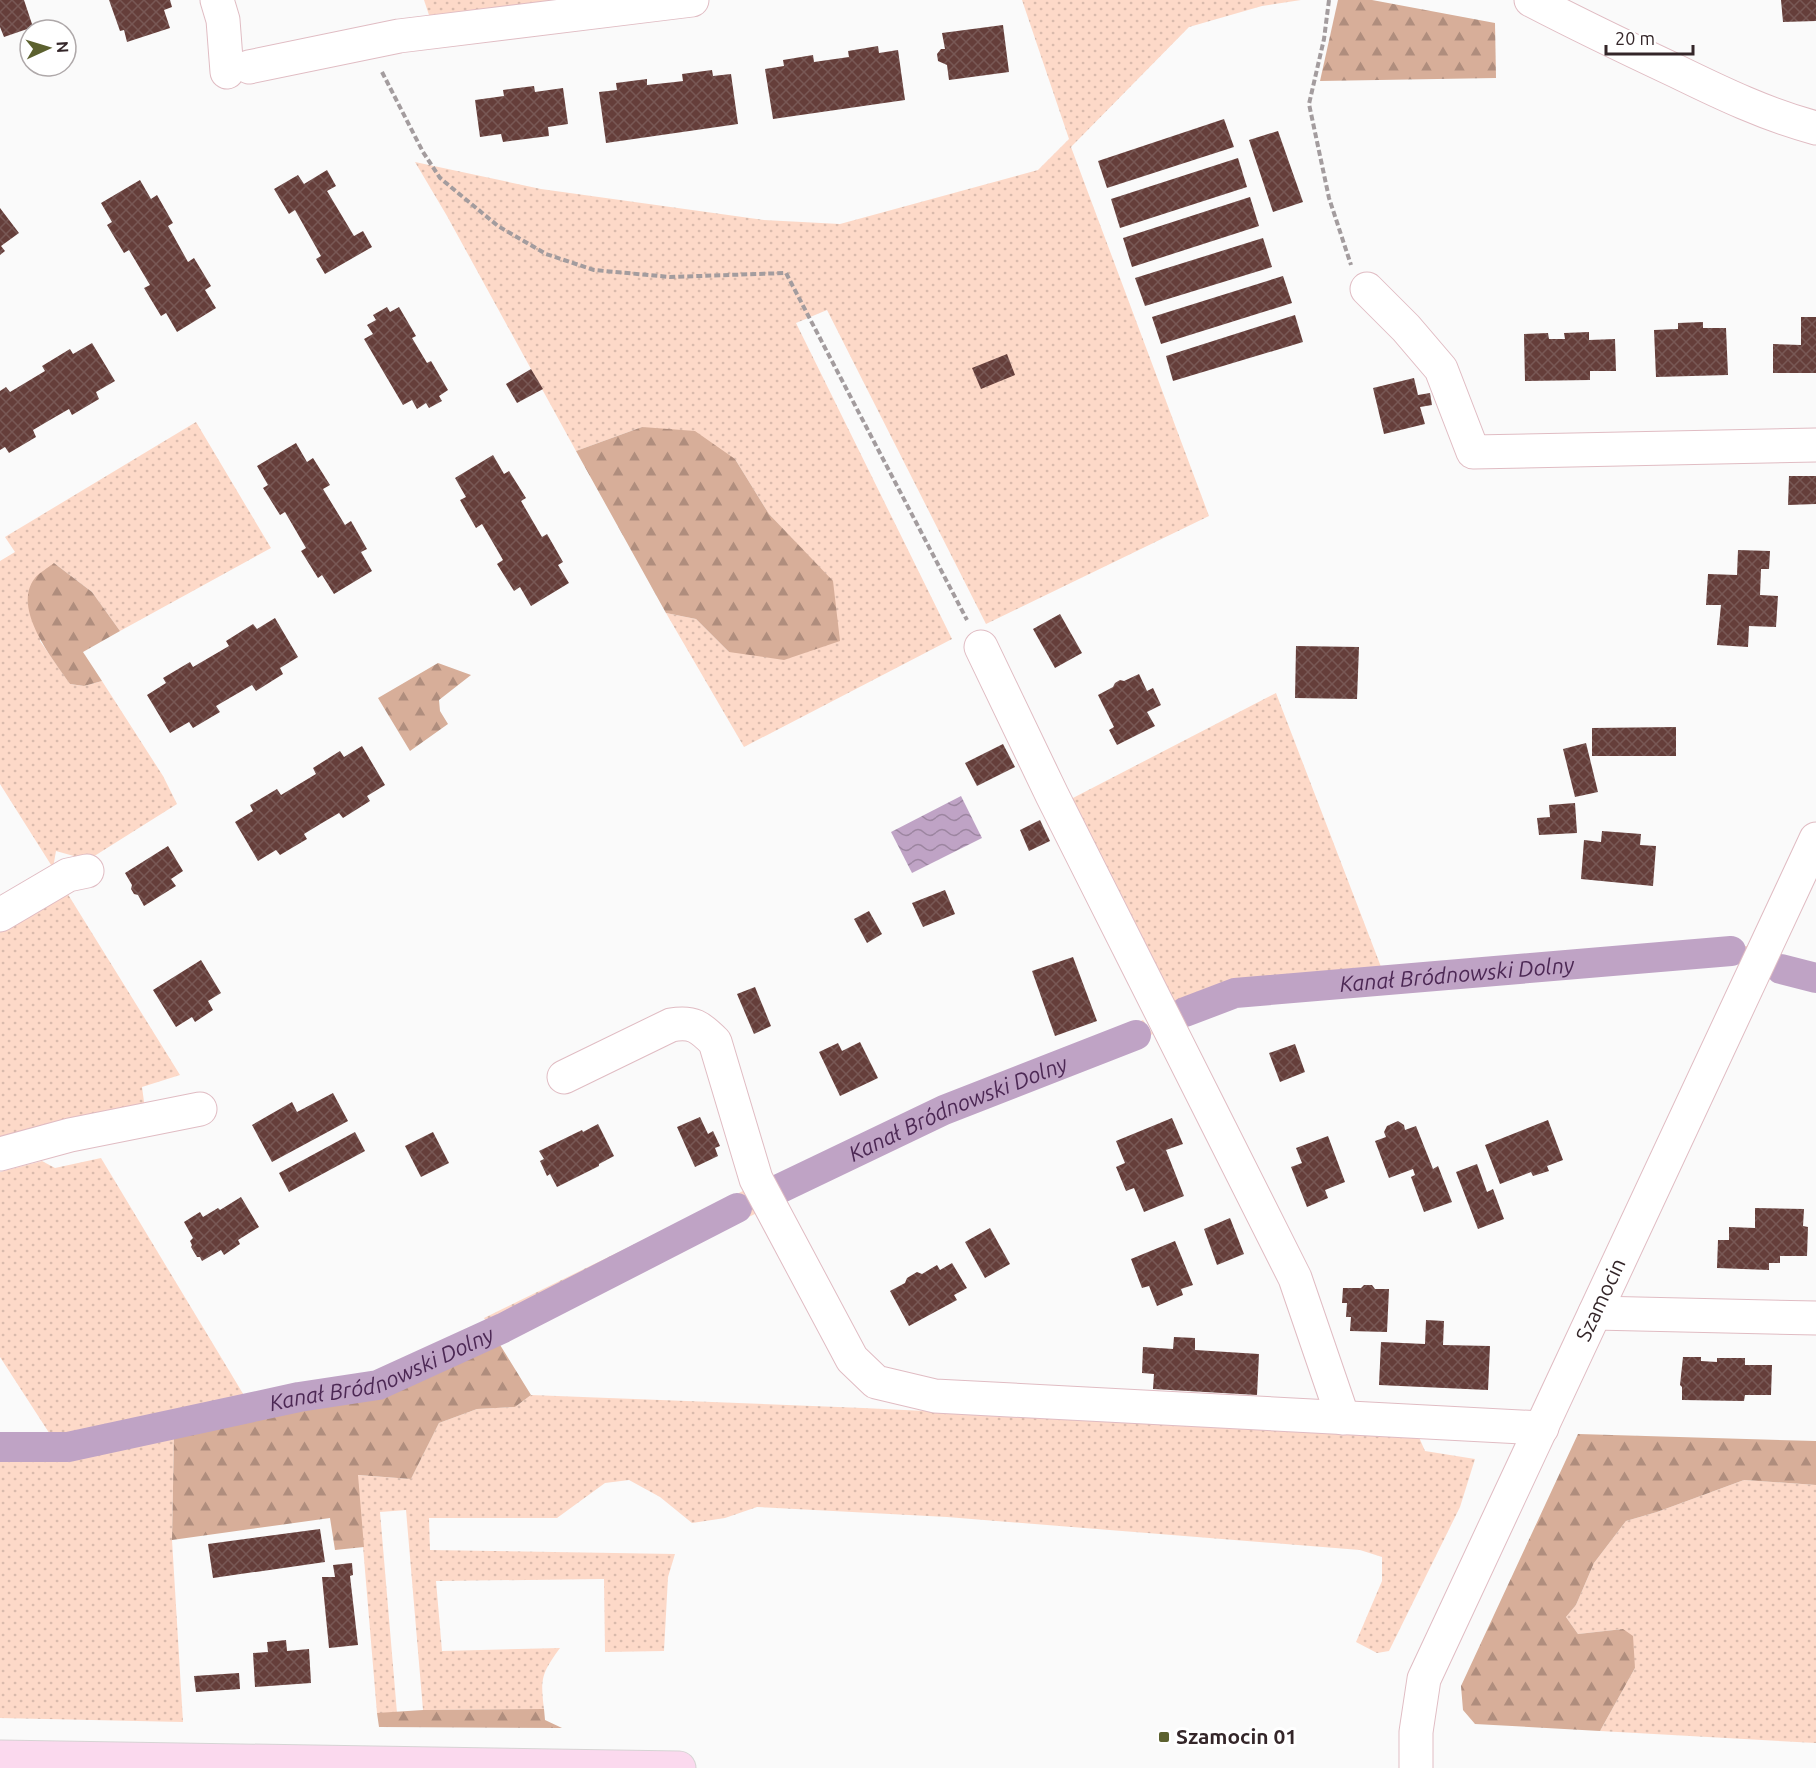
<svg xmlns="http://www.w3.org/2000/svg" width="1816" height="1768" font-family="Ubuntu,sans-serif">
<style>
.grass{fill:url(#grass-dots)}
.forest{fill:url(#forest-firs)}
.water{fill:url(#water-waves)}
.lines{fill:none;stroke-linecap:round;stroke-linejoin:round}
.canal{stroke:#bfa3c5;stroke-width:30}
.building{fill:url(#building-cross-hatch)}
.minor-casing{stroke:#e0bcc3;stroke-width:35}
.major-casing{stroke:#d6d4d4;stroke-width:35}
.path{stroke:#a39c9e;stroke-width:4;stroke-dasharray:6 3;stroke-linecap:butt}
.minor{stroke:#fff;stroke-width:33}
.major{stroke:#fbd9ee;stroke-width:33}
.poi-dot{fill:#5c612f;stroke:#fff;stroke-width:2}
.labels{text-anchor:middle;stroke-width:6;stroke-linejoin:round;paint-order:stroke}
.street-label{font-size:21px;fill:#342629;stroke:#fff}
.poi-label{font-size:21px;font-weight:bold;fill:#342629;stroke:#fff;text-anchor:start}
.water-label{font-size:22px;font-style:italic;fill:#4c2854;stroke:#fff}
</style>
<defs>
<pattern id="grass-dots" width="8" height="8" patternUnits="userSpaceOnUse" patternTransform="scale(1.5)"><rect width="8" height="8" fill="#fdd9c8"/><path d="M2 2h.1M6 6h.1" fill="none" stroke="#d9baac" stroke-width="1.8" stroke-linecap="round"/></pattern>
<pattern id="forest-firs" width="22" height="20" patternUnits="userSpaceOnUse" patternTransform="scale(1.5)"><rect width="22" height="20" fill="#d7ae99"/><path d="M5 1l3.5 6h-7zM16 11l3.5 6h-7z" fill="#af8d7d"/></pattern>
<pattern id="water-waves" width="16" height="10" patternUnits="userSpaceOnUse" patternTransform="scale(1.5)"><rect width="16" height="10" fill="#bfa3c5"/><path d="M0 5q4-4 8 0t8 0" fill="none" stroke="#9c85a0"/></pattern>
<pattern id="building-cross-hatch" width="8" height="8" patternUnits="userSpaceOnUse" patternTransform="scale(1.5)"><rect width="8" height="8" fill="#653e3a"/><path d="M0 0l8 8M0 8l8-8" fill="none" stroke="#785855"/></pattern>
</defs>
<rect width="100%" height="100%" fill="#fafafa"/>
<g class="grass">
<path d="M424,0H573L431,21Z"/>
<path d="M1022,0H1301L1262,6L1189,27L1071,147L1209,516L986,624L827,310L796,323L952,639L744,747L666,613L696,619L729,652L832,581L769,514L735,459L642,427L576,451L447,216L415,162L541,189L764,220L840,224L1038,170L1069,139Z"/>
<path d="M196,422L271,548L120,631L92,592L54,563L40,641L70,684L84,686L102,681L163,776L177,804L88,860L56,851L53,868L0,784V561L15,552L5,537Z"/>
<path d="M1276,693L1383,972L1697,946H1753L1741,960L1237,1001L1182,1022L1071,799Z"/>
<path d="M64,888L180,1075L142,1087L145,1109L0,1144V927Z"/>
<path d="M1778,962L1816,972V988L1773,977Z"/>
<path d="M1143,1020L1153,1034L946,1117L779,1201L768,1184L940,1104Z"/>
<path d="M101,1158L248,1402L367,1378L408,1365L488,1325L484,1318L747,1189L761,1211L423,1376L379,1390L174,1434L172,1540L183,1722L0,1718V1442H55L0,1357V1172L42,1161L55,1168Z"/>
<path d="M531,1395L863,1408L1418,1435L1425,1451L1475,1459L1460,1507L1389,1651L1377,1653L1356,1642L1382,1581V1557L1360,1550L947,1517L757,1507L725,1518L692,1523L660,1497L629,1480L605,1483L557,1518H429L430,1550L675,1554L668,1577L664,1651L605,1652L604,1579L436,1581L442,1651L560,1648C542,1673 540,1678 544,1709L423,1710L406,1510L380,1512L397,1713H377L357,1475L411,1479L439,1423L477,1409L515,1407Z"/>
<path d="M1744,1480L1816,1485V1743L1600,1731L1635,1668L1623,1629L1578,1634L1566,1617L1576,1605L1594,1563L1626,1521L1657,1512Z"/>
</g>
<g class="forest">
<path d="M1338,0H1372L1495,23L1496,78L1320,81Z"/>
<path d="M642,427L695,431L735,459L769,514L833,581L840,641L784,660L729,652L696,619L666,613L576,451Z"/>
<path d="M54,563L92,592L120,631L83,652L102,681L84,686L70,684C53,659 11,608 35,578C40,572 48,568 54,563Z"/>
<path d="M438,663L471,675L439,700L440,711L448,724L410,751L378,698Z"/>
<path d="M497,1340L531,1395L515,1407L477,1409L439,1423L411,1479L358,1475L364,1547L335,1550L330,1518L172,1540L174,1434L379,1390L423,1376Z"/>
<path d="M1578,1434L1816,1441V1485L1744,1480L1657,1512L1626,1521L1594,1563L1576,1605L1566,1617L1578,1634L1623,1629L1633,1636L1635,1668L1600,1731L1475,1724L1463,1710L1461,1686Z"/>
<path d="M544,1709L545,1720L562,1728L379,1727L377,1713L423,1710Z"/>
</g>
<path class="water" d="M961,796L982,838L912,873L891,832Z"/>
<g class="lines">
<g class="canal">
<path d="M1781,969L1816,978"/>
<path id="s1" d="M1185,1012L1235,993L1731,951"/>
<path id="s2" d="M781,1188L944,1110L1136,1035"/>
<path id="s3" d="M0,1447H68L299,1397L378,1385L503,1328L737,1208"/>
</g>
</g>
<g class="building">
<path d="M0,0H24L33,27L4,37L0,27Z"/>
<path d="M109,0H170L172,7L164,10L170,28L127,42L124,30L120,31Z"/>
<path d="M1781,0H1816V21L1783,22Z"/>
<path d="M1003,25L1009,72L949,80L947,65L938,61L937,54L941,49H945L942,33Z"/>
<path d="M878,46L879,53L898,50L905,100L773,119L765,69L784,66L783,60L813,55L814,62L849,57L848,51Z"/>
<path d="M712,70L713,76L731,74L738,124L606,143L599,92L617,90L616,83L647,79V85L675,82L683,81L682,74Z"/>
<path d="M534,86L535,92L563,88L568,124L548,127L549,136L503,142L501,134L480,137L475,100L504,96L503,90Z"/>
<path d="M1224,119L1234,147L1107,188L1098,161Z"/>
<path d="M1278,131L1303,202L1273,212L1249,140Z"/>
<path d="M1238,158L1247,187L1120,228L1111,199Z"/>
<path d="M327,170L336,186L327,191L354,236L363,231L372,247L325,274L316,259L321,256L295,210L289,214L274,189L298,175L304,184Z"/>
<path d="M140,180L151,199L157,195L173,223L168,226L188,262L194,258L211,286L205,290L216,308L177,332L166,313L161,316L144,288L150,285L129,250L124,253L107,225L112,222L101,203Z"/>
<path d="M1250,197L1259,226L1132,267L1123,238Z"/>
<path d="M0,208L19,233L1,246L5,251L0,255Z"/>
<path d="M1263,238L1272,267L1145,306L1135,278Z"/>
<path d="M1283,276L1292,303L1161,344L1152,317Z"/>
<path d="M387,307L390,312L399,307L416,336L412,338L427,363L431,361L448,390L439,396L442,401L429,408L426,403L417,409L412,400L403,405L364,339L373,334L367,325L376,320L373,315Z"/>
<path d="M1295,315L1303,342L1173,381L1166,356Z"/>
<path d="M1801,317H1816V373H1773V344L1801,345Z"/>
<path d="M1703,322V328H1726L1728,375L1656,377L1654,330L1678,329V323Z"/>
<path d="M1589,332V340L1615,339L1616,371H1590V380L1525,381L1524,334L1548,333L1549,339H1565L1564,333Z"/>
<path d="M92,343L115,381L96,392L99,399L72,415L69,409L50,420L33,430L36,437L9,453L5,447L0,450V391L6,387L10,392L45,371L42,366L70,349L73,354Z"/>
<path d="M1007,354L1015,375L981,389L972,368Z"/>
<path d="M531,369L543,389L517,403L506,384Z"/>
<path d="M1414,378L1418,395L1430,393L1432,405L1420,407L1425,424L1384,434L1373,388Z"/>
<path d="M296,443L307,462L313,458L330,485L323,489L345,525L351,521L367,549L361,552L372,571L334,594L322,575L318,578L301,551L306,548L285,512L280,515L263,488L268,485L257,466Z"/>
<path d="M493,455L504,474L509,471L526,498L521,501L542,537L547,534L563,562L558,565L569,583L531,606L520,587L514,591L497,564L503,560L499,553L482,524L476,528L460,500L466,497L455,478Z"/>
<path d="M1789,476H1816V504L1788,505Z"/>
<path d="M1738,550L1770,551L1769,569H1761L1760,595L1778,596L1776,627L1749,626L1748,647L1717,645L1721,605H1706L1708,574L1737,575Z"/>
<path d="M1060,614L1082,653L1055,668L1033,629Z"/>
<path d="M275,618L298,657L280,668L283,674L256,691L252,685L216,706L220,712L193,728L189,722L170,733L147,695L166,683L163,678L190,662L193,667L229,646L226,641L253,624L257,629Z"/>
<path d="M1296,646L1359,647L1357,699L1295,698Z"/>
<path d="M1139,674L1147,691L1153,688L1161,705L1147,712L1155,726L1117,745L1109,730L1114,727L1098,695L1113,687L1115,683L1120,680L1124,681Z"/>
<path d="M1676,727V756H1592V728Z"/>
<path d="M1586,743L1598,792L1575,797L1563,749Z"/>
<path d="M1003,744L1015,767L977,786L965,763Z"/>
<path d="M362,746L385,785L367,796L370,801L343,818L339,813L322,823L304,834L307,839L280,855L276,850L258,861L235,822L253,811L250,805L277,789L281,795L316,774L313,768L340,751L344,757Z"/>
<path d="M1575,803L1577,833L1539,835L1537,818L1550,817L1549,805Z"/>
<path d="M1040,820L1050,841L1029,851L1020,830Z"/>
<path d="M1602,831L1641,834L1640,845L1656,846L1653,886L1581,879L1584,840L1601,842Z"/>
<path d="M168,846L183,871L171,879L176,886L144,906L138,895L134,894L131,889L132,885L125,873Z"/>
<path d="M945,890L955,914L923,927L912,903Z"/>
<path d="M869,911L882,934L867,943L854,919Z"/>
<path d="M1073,957L1097,1021L1055,1036L1032,971Z"/>
<path d="M201,960L221,993L208,1001L213,1010L195,1022L192,1017L176,1027L153,990Z"/>
<path d="M755,987L771,1026L754,1034L737,994Z"/>
<path d="M860,1042L878,1078L840,1096L819,1052L838,1043L842,1051Z"/>
<path d="M1295,1044L1305,1072L1280,1082L1269,1053Z"/>
<path d="M333,1093L348,1121L272,1162L252,1125L292,1102L297,1112Z"/>
<path d="M700,1117L708,1134L713,1131L720,1146L715,1148L718,1156L695,1167L677,1127Z"/>
<path d="M1172,1118L1183,1144L1166,1150L1184,1196L1144,1212L1134,1188L1126,1191L1116,1167L1125,1163L1116,1141Z"/>
<path d="M1548,1120L1563,1160L1547,1166L1549,1171L1533,1176L1531,1172L1500,1184L1485,1145Z"/>
<path d="M1398,1121L1404,1125L1405,1130L1416,1126L1433,1169L1438,1166L1452,1202L1424,1212L1411,1177L1415,1175L1413,1169L1389,1178L1375,1141L1386,1137L1384,1132L1387,1126Z"/>
<path d="M598,1124L614,1156L599,1164V1166L557,1187L550,1174L547,1176L540,1161L544,1159L539,1151L582,1130L583,1132Z"/>
<path d="M355,1132L365,1151L289,1192L279,1173Z"/>
<path d="M433,1132L449,1163L421,1177L405,1146Z"/>
<path d="M1328,1136L1345,1182L1325,1190L1328,1198L1307,1207L1291,1167L1302,1163L1296,1148Z"/>
<path d="M1477,1164L1487,1192L1493,1189L1504,1219L1478,1229L1456,1172Z"/>
<path d="M241,1197L259,1227L238,1240L240,1244L224,1255L221,1250L202,1261L200,1257H197L191,1247L192,1245L190,1241L193,1238L184,1222L200,1212L203,1217L218,1208L220,1210Z"/>
<path d="M1755,1208L1804,1209L1803,1226L1808,1227L1807,1256H1780V1263H1769V1270L1717,1268L1718,1240H1729V1227L1755,1228Z"/>
<path d="M1230,1218L1244,1254L1217,1265L1204,1229Z"/>
<path d="M990,1228L1010,1264L985,1278L965,1242Z"/>
<path d="M1175,1241L1193,1285L1181,1289L1183,1295L1157,1306L1149,1286L1142,1288L1131,1259Z"/>
<path d="M952,1263L967,1288L954,1295L957,1300L909,1326L890,1291L905,1283L907,1278L917,1272L922,1274L937,1265L940,1270Z"/>
<path d="M1364,1285H1372L1375,1289H1389L1387,1332L1350,1331L1351,1317H1346L1347,1303H1342L1343,1288H1361Z"/>
<path d="M1426,1320L1444,1321L1443,1345L1490,1346L1488,1390L1379,1385L1381,1342L1425,1344Z"/>
<path d="M1174,1337L1195,1338V1350L1259,1354L1257,1395L1153,1389L1154,1374L1142,1373L1143,1347L1173,1349Z"/>
<path d="M1683,1357H1701V1361L1717,1362V1358H1745V1365H1772L1771,1395H1745L1744,1401L1682,1400V1387L1680,1385Z"/>
<path d="M320,1529L325,1562L213,1578L208,1544Z"/>
<path d="M352,1563L353,1575L350,1576L358,1645L329,1648L322,1577H335L333,1565Z"/>
<path d="M286,1640L287,1651L309,1649L311,1683L255,1687L253,1653L268,1652L267,1642Z"/>
<path d="M239,1673L240,1689L196,1692L194,1676Z"/>
</g>
<g class="lines">
<defs>
<g id="minor">
<path d="M217,0L223,20L227,72"/>
<path d="M1531,0C1579,25 1627,48 1676,71C1721,93 1767,115 1816,128"/>
<path d="M249,67L399,36L692,0"/>
<path d="M1367,289L1406,328L1441,369L1473,452L1816,445"/>
<path d="M981,647L1052,795L1295,1278L1343,1418"/>
<path d="M0,915L68,875L87,871"/>
<path d="M564,1077L671,1025C693,1021 700,1027 715,1042L756,1179L852,1359L876,1382L935,1396L1542,1428"/>
<path d="M0,1154L70,1135L200,1109"/>
<path d="M1595,1313L1816,1318"/>
<path id="s4" d="M1416,1768V1732L1424,1679L1816,839"/>
</g>
<path id="major" d="M0,1757L679,1768"/>
</defs>
<use href="#minor" class="minor-casing"/>
<use href="#major" class="major-casing"/>
<g class="path">
<path d="M1329,0L1324,39L1309,104L1329,198L1351,265"/>
<path d="M382,72L423,152L440,178L498,226L546,254L594,270L670,277L786,273L967,620"/>
</g>
<use href="#minor" class="minor"/>
<use href="#major" class="major"/>
</g>
<rect class="poi-dot" x="1158" y="1731" width="12" height="12" rx="3"/>
<g class="labels">
<g class="street-label">
<text dy="7" stroke="none"><textPath href="#s4" startOffset="508">Szamocin</textPath></text>
</g>
<g class="poi-label">
<text x="1176" y="1744">Szamocin 01</text>
</g>
<g class="water-label">
<text dy="8" stroke="none"><textPath href="#s1" startOffset="276">Kanał Bródnowski Dolny</textPath></text>
<text dy="8" stroke="none"><textPath href="#s2" startOffset="194">Kanał Bródnowski Dolny</textPath></text>
<text dy="8" stroke="none"><textPath href="#s3" startOffset="392">Kanał Bródnowski Dolny</textPath></text>
</g>
</g>
<g transform="translate(48 48) rotate(86)"><circle r="28" fill="#ffffff" stroke="#aea8a9" stroke-width="1.5"/>
<path d="M0-4.5L10 22L0 15L-10 22Z" fill="#5c612f"/>
<text y="-9" font-size="16" font-weight="bold" text-anchor="middle" fill="#342629">N</text>
</g>
<path d="M1606 45v9h87v-9" fill="none" stroke="#342629" stroke-width="3"/>
<text x="1615" y="45" font-size="18" fill="#342629" stroke="#ffffff" stroke-width="4.5" paint-order="stroke">20 m</text>
</svg>
